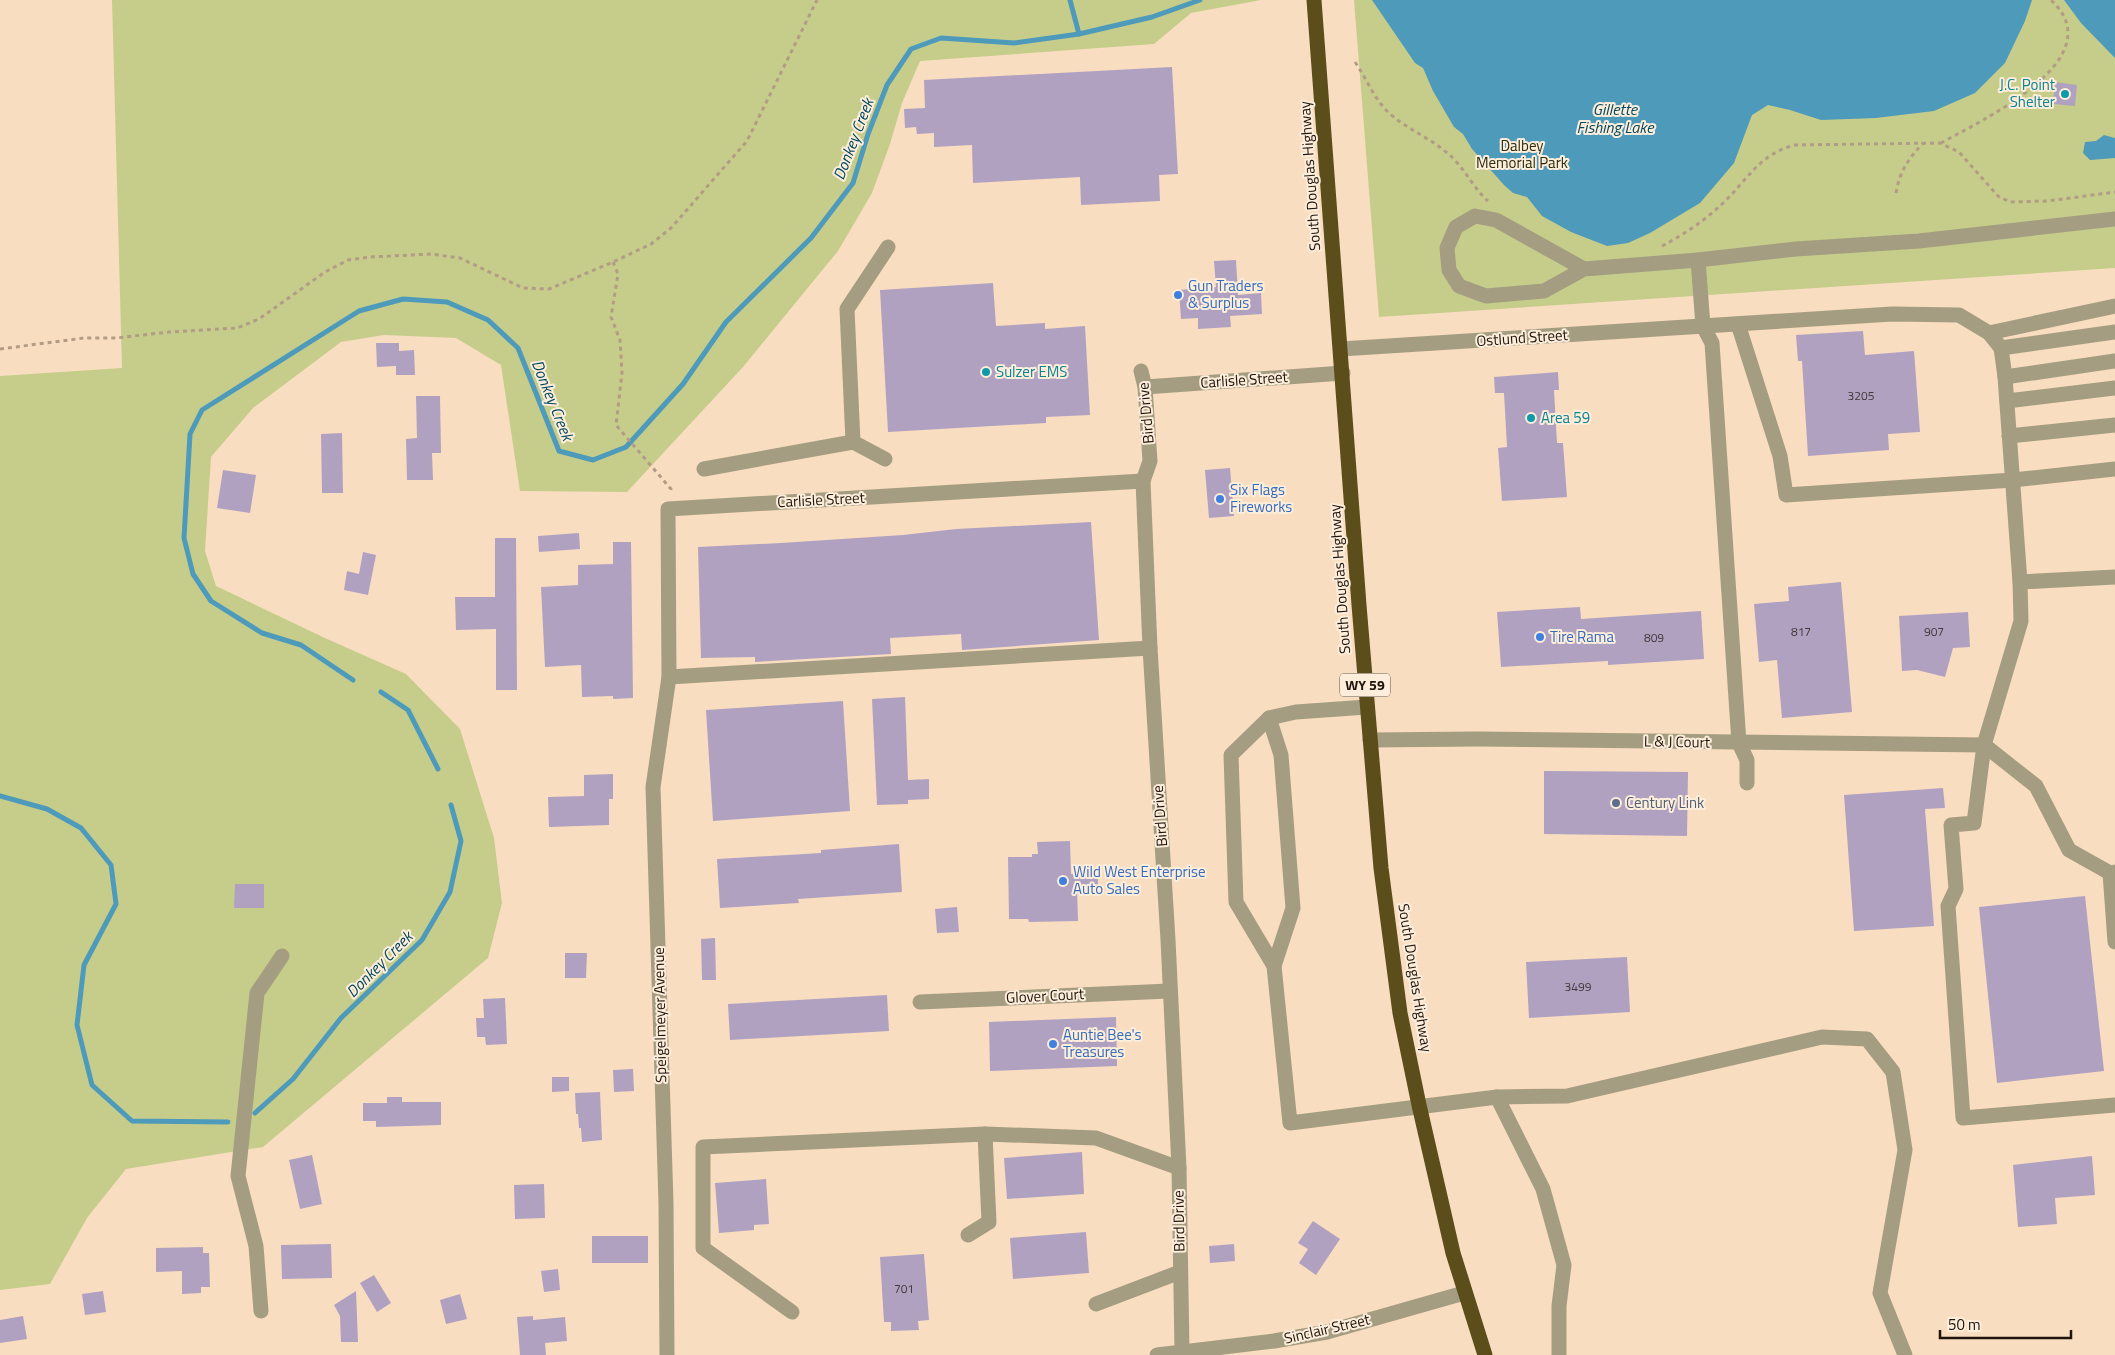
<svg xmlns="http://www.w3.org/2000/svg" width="2115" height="1355" font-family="'Titillium Web',sans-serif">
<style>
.green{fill:#c6cd8a}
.water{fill:#4e9abb}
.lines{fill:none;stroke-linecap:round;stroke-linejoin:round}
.stream{stroke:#4e9abb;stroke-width:5}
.building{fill:#b1a1c1}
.path{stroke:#b29c85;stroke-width:3;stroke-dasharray:4 4;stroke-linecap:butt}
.minor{stroke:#a59d81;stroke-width:15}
.highway{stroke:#5c4e1b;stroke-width:15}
.culture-dot{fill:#0f9aa8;stroke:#fdeddb;stroke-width:2}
.shop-dot{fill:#3f7fe0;stroke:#fdeddb;stroke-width:2}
.service-dot{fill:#5c6f8a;stroke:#fdeddb;stroke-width:2}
.labels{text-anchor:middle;stroke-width:4;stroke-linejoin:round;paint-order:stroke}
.number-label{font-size:12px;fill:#433738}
.shield{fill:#fdeddb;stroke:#615549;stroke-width:1}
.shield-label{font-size:14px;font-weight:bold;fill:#1e140a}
.culture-label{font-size:15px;fill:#0d838f;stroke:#fdeddb;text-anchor:start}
.park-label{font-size:15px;fill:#2a2c0e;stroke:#fdeddb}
.street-label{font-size:15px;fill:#1e140a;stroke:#fdeddb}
.shop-label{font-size:15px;fill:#366cbe;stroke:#fdeddb;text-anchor:start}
.service-label{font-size:15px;fill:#4e5e75;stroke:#fdeddb;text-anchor:start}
.water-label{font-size:16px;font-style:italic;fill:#03485f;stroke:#fdeddb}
</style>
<rect width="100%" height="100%" fill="#f9ddc0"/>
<g class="green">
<path d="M112,0H1261L1191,13L1154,44L920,61L902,103L890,144L872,193L838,251L743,367L627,492L520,491L501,365L456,338L384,335L341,342L253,408L211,457L205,551L216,586L325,638L406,674L460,729L494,838L502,903L488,958L263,1147L126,1169L87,1218L50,1284L0,1290V376L122,368Z"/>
<path d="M1354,0H2115V268L1379,317Z"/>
</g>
<g class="water">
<path d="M1372,0H2032L2025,21L2005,63L1975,93L1934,111L1876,118L1821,120L1790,110L1768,105L1752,115L1734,163L1700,203L1650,233L1628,243L1607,246L1571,232L1542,216L1527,197L1513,193L1504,185L1472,149L1463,134L1454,127L1433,91L1423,68L1415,63Z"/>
<path d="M2064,0H2115V58L2081,23Z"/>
<path d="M2104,135L2115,138V158L2090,160L2083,153L2085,142L2096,141Z"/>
</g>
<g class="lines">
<g class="stream">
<path d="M1070,0L1079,34"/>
<path d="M353,680L301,645L262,633L211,601L193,574L184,538L190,434L202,410L359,311L403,299L447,302L488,320L518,348L559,451L593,460L626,447L683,384L726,322L811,238L853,183L868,134L887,85L911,49L941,38L1014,43L1079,34L1152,17L1200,0"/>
<path d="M381,692L408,710L438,769"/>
<path d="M0,796L47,809L81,828L111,865L116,904L84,965L77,1025L92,1085L132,1121L228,1122"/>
<path d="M255,1113L293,1079L341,1018L422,940L450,892L461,841L451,805"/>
</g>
</g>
<g class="building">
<path d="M1172,67L1178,174L1159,175L1160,201L1081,205L1080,177L973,183L972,145L934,147V133L917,134L916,127L905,128L904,109L925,108L924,80Z"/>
<path d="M2055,82L2077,85L2075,106L2053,104Z"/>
<path d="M1236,260L1238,295L1261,293L1262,314L1230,316L1231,327L1198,329V318L1181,319L1179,290L1216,287L1214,261Z"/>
<path d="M993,283L996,326L1045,323V329L1085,326L1090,415L1046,417V423L888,432L880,290Z"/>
<path d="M1863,331L1865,355L1914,351L1920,432L1888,434L1889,450L1808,456L1802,361H1798L1796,335Z"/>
<path d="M376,343H399V351L414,350L415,375H396V366L377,367Z"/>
<path d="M1558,372L1559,390H1554L1557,443H1563L1567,497L1502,501L1498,448L1507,447L1504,393H1495L1494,377Z"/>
<path d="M416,396H440L441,453H432L433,480H407L406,439L417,438Z"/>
<path d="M342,433L343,493H322L321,434Z"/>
<path d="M1230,468L1234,516L1209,518L1205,470Z"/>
<path d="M223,470L256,475L250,513L217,508Z"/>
<path d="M1091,522L1099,640L962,650L961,634L890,638L891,654L755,662V657L701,658L698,547L781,543L903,535L956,529Z"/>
<path d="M579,533L580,549L539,552L538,536Z"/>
<path d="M495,538H516L517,690H496V629L456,630L455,597H495Z"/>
<path d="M613,542H631L633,698L613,699V696L582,697L581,665L545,667L541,587L578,585V565L613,564Z"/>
<path d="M363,552L376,555L368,595L344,590L347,571L359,574Z"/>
<path d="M1841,582L1852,712L1782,718L1777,660L1759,662L1754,604L1789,601L1788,587Z"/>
<path d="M1580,607L1581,619L1701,611L1704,659L1608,665V661L1501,667L1497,612Z"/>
<path d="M1968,612L1970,647L1953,648L1945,677L1917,670L1902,671L1899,616Z"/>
<path d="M905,697L908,780L929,779V799L908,800V804L877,805L872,699Z"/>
<path d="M843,701L850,811L713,821L706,710Z"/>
<path d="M1544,771L1688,772L1687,836L1544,834Z"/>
<path d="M613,774V799H609V825L549,827L548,797L584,796V775Z"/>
<path d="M1943,788L1945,808L1925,809L1934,926L1854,931L1844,795Z"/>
<path d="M1070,841L1071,874L1098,873V888H1077L1078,921L1029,922L1028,919H1009L1008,857H1032V854H1038L1037,842Z"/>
<path d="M899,844L902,892L798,899L799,903L720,908L717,859L821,853V850Z"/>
<path d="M235,884H264V908H234Z"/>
<path d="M2085,896L2104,1071L1997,1083L1979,907Z"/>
<path d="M957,907L959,932L937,933L935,909Z"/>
<path d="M715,938L716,980H702L701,939Z"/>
<path d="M565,953H587L586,978H565Z"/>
<path d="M1627,957L1630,1012L1529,1018L1526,962Z"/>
<path d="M887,995L889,1031L730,1040L728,1004Z"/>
<path d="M505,998L507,1044L486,1045L485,1037H477L476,1018H484L483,999Z"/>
<path d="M1116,1017L1117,1066L990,1071L989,1022Z"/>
<path d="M633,1069L634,1091L614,1092L613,1070Z"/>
<path d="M552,1077H569V1091L552,1092Z"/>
<path d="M600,1092L602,1140L582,1142L581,1128H579L578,1114H576L575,1093Z"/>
<path d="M387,1097H402V1102H441V1125L376,1127V1121H363V1103H387Z"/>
<path d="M1082,1152L1084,1194L1007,1199L1004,1158Z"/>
<path d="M312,1155L322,1204L300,1209L289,1160Z"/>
<path d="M2092,1156L2095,1195L2055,1198L2057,1224L2018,1227L2013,1165Z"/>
<path d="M766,1179L769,1224L754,1225V1230L719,1233L715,1183Z"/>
<path d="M544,1184L545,1218L515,1219L514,1185Z"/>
<path d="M1313,1221L1340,1239L1316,1275L1299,1263L1308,1249L1298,1243Z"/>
<path d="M1086,1232L1089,1273L1013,1279L1010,1238Z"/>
<rect x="592" y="1236" width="56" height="27"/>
<path d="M331,1244L332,1278L282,1279L281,1245Z"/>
<path d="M1234,1244L1235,1261L1210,1263L1209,1246Z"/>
<path d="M203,1247V1253H209L210,1287H201V1293L182,1294V1271L156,1272V1248Z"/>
<path d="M924,1254L929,1320L918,1321L919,1330L891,1331V1322H884L880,1257Z"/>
<path d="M558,1269L560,1290L544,1292L541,1271Z"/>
<path d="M374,1275L391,1303L377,1312L360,1283Z"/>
<path d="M103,1291L106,1312L85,1315L82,1294Z"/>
<path d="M356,1291L358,1342H341L340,1316L334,1305Z"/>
<path d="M460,1294L467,1319L446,1324L440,1300Z"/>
<path d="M23,1316L27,1339L0,1343V1320Z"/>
<path d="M533,1316V1320L565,1317L567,1341L545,1343L546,1355H520L517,1317Z"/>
</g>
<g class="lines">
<g class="path">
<path d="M1355,62C1367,79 1374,99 1389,113C1407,129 1428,137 1446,152C1464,166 1472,187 1488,201"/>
<path d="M1941,143C1980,121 2115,59 2051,0"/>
<path d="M1896,193C1900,170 1908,160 1923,143"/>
<path d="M1662,246C1683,235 1704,221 1721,205C1747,181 1758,155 1794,145L1940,143L1959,152L1998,196L2010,202L2048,201L2115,192"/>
<path d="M613,262L618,274L611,317L620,340L622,373L616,425L671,489L670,493"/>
<path d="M0,349L84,338H116L169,332L237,328L259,319L325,272L348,260L371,257L431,254L460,258L523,288L549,289L613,262L651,244L671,228L747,141L817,0"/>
</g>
<g class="minor">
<path d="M1584,269L1496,220L1475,216L1456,227L1447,248L1449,270L1459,286L1486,296L1544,291L1584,269L1698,260"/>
<path d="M1738,324L1780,456L1786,495L2013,480L2115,469"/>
<path d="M1989,333L2115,306"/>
<path d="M2001,348L2115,332"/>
<path d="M1341,349L1892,314L1959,315L1989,333L2001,348L2005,377L2020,582"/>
<path d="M1141,371L1145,387L1150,461L1143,481L1150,648L1168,940L1179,1168L1182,1352"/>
<path d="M2005,377L2115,361"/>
<path d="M1145,387L1343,373"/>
<path d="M2007,401L2115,388"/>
<path d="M2009,436L2115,425"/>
<path d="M885,459L853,442L847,309L888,247"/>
<path d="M704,469L853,442"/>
<path d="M2115,577L2020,582L2021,621L1984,745L1974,823L1951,825L1956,889L1948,906L1963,1118L2115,1105"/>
<path d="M669,677L1150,648"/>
<path d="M1367,707L1296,712L1269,718L1231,755L1236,902L1274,966L1290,1123L1497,1097L1567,1096L1822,1037L1867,1039L1893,1072L1905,1150L1880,1293L1905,1355"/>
<path d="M1269,718L1281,755L1293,908L1274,966"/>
<path d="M1370,740L1478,739L1984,745"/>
<path d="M1984,745L2036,786L2069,850L2110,873L2115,872"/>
<path d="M1747,783V760L1739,743L1712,343L1703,326L1698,260L1796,249L1919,241L2115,219"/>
<path d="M2110,873L2115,942"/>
<path d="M920,1002L1169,991"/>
<path d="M1497,1097L1543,1189L1564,1265L1559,1306V1355"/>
<path d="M968,1235L989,1222L985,1134"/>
<path d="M1096,1304L1180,1272"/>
<path d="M261,1311L256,1246L238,1176L257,993L282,956"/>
<path d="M792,1312L703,1248V1147L985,1134L1096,1138L1179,1168"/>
<path d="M667,1355L666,1203L653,787L669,677L668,509L1143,481"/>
<path d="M1157,1355L1274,1341L1327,1332L1464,1293"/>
</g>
<path class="highway" d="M1314,0L1359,605L1381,868L1400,1013L1419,1105L1453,1253L1485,1355"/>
</g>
<g class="culture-dot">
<circle cx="2065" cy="94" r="5"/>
<circle cx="986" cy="372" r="5"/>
<circle cx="1531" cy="418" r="5"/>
</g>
<g class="shop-dot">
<circle cx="1178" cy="295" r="5"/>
<circle cx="1220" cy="499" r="5"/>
<circle cx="1540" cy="637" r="5"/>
<circle cx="1063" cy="881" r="5"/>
<circle cx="1053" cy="1044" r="5"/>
</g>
<circle class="service-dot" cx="1616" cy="803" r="5"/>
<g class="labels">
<g class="number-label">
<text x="1861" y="400">3205</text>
<text x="1801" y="636">817</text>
<text x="1934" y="636">907</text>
<text x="1654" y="642">809</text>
<text x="1578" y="991">3499</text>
<text x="904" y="1293">701</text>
</g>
<rect class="shield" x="1340" y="673.5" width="50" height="23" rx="4"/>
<g class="shield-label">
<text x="1365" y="690">WY 59</text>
</g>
<g class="culture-label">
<text x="2055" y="90" text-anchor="end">J.C. Point<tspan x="2055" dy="17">Shelter</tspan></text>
<text x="996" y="377">Sulzer EMS</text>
<text x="1541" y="423">Area 59</text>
</g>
<g class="park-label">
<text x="1522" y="151">Dalbey<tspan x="1522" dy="17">Memorial Park</tspan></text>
</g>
<g class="street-label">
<text transform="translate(1310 176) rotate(-94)" y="5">South Douglas Highway</text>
<text transform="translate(1522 338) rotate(-4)" y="5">Ostlund Street</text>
<text transform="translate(1244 380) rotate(-4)" y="5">Carlisle Street</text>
<text transform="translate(1146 413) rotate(-95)" y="5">Bird Drive</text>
<text transform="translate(821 500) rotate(-3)" y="5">Carlisle Street</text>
<text transform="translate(1340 579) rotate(-94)" y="5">South Douglas Highway</text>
<text transform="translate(1677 742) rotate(1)" y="5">L &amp; J Court</text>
<text transform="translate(1160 816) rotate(-94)" y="5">Bird Drive</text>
<text transform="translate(1415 978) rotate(81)" y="5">South Douglas Highway</text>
<text transform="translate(1045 996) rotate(-3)" y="5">Glover Court</text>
<text transform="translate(660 1015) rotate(-91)" y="5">Speigelmeyer Avenue</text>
<text transform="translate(1179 1221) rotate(-91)" y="5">Bird Drive</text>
<text transform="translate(1327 1329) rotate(-13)" y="5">Sinclair Street</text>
</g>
<g class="shop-label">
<text x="1188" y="291">Gun Traders<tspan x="1188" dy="17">&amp; Surplus</tspan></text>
<text x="1230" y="495">Six Flags<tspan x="1230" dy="17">Fireworks</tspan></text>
<text x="1550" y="642">Tire Rama</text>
<text x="1073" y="877">Wild West Enterprise<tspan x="1073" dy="17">Auto Sales</tspan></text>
<text x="1063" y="1040">Auntie Bee's<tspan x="1063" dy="17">Treasures</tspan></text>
</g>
<g class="service-label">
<text x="1626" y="808">Century Link</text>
</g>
<g class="water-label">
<text x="1615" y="115">Gillette<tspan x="1615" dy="18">Fishing Lake</tspan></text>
<text transform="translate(853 139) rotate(-69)" y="6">Donkey Creek</text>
<text transform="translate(553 400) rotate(68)" y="6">Donkey Creek</text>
<text transform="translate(379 964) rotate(-45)" y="6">Donkey Creek</text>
</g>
</g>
<path d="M1940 1330v8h131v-8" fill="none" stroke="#1e140a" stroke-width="2.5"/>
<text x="1948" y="1330" font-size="15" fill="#1e140a" stroke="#fdeddb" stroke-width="4" paint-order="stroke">50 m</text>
</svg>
